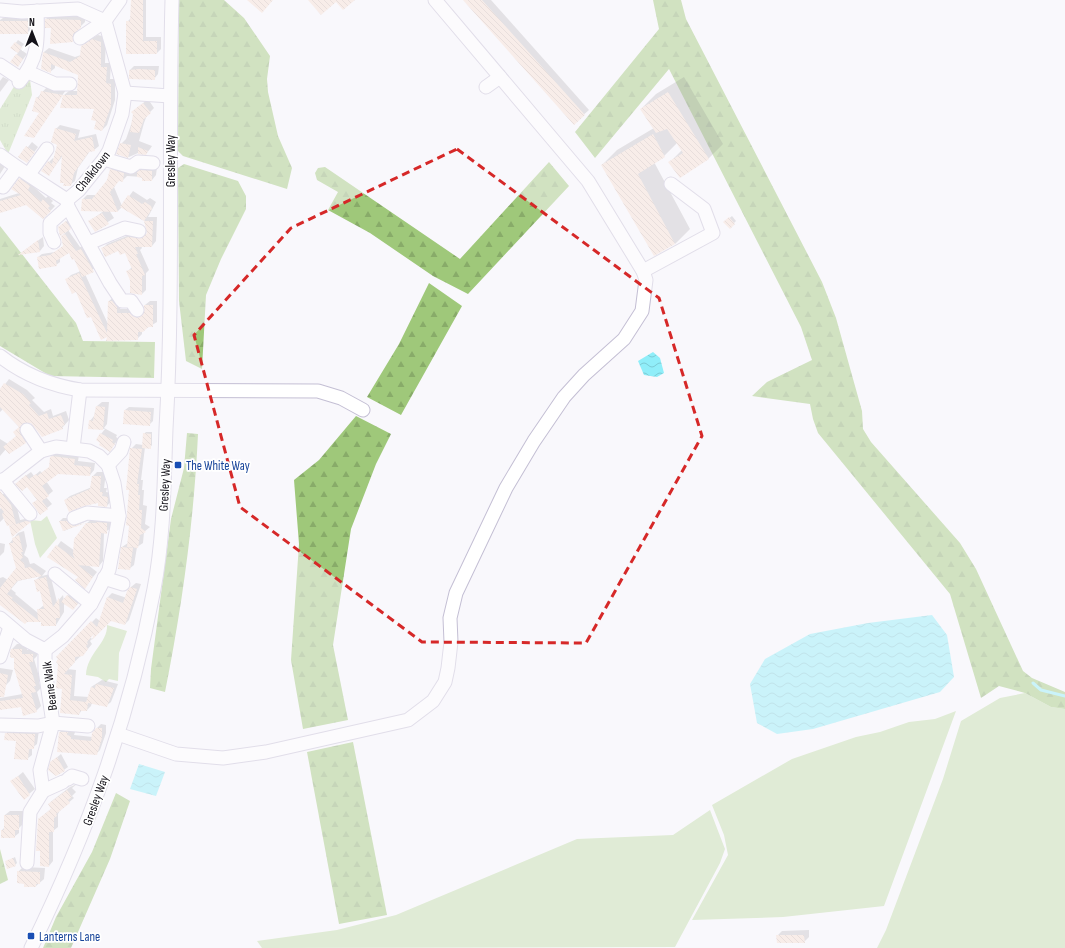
<svg xmlns="http://www.w3.org/2000/svg" width="1065" height="948" font-family="'Sofia Sans Condensed',sans-serif">
<style>
.green{fill:#c0dca8}
.forest{fill:url(#forest-firs)}
.park{fill:url(#park-tufts)}
.water{fill:url(#water-waves)}
.shadow{fill:#0003;fill-rule:evenodd}
.lines{fill:none;stroke-linecap:round;stroke-linejoin:round}
.stream{stroke:#90eef9;stroke-width:3}
.building{fill:url(#building-back-hatch)}
.minor-casing{stroke:#c4bfd4;stroke-width:15}
.minor{stroke:#fff;stroke-width:13}
.marked{fill:none;stroke:#d62828;stroke-width:3;stroke-dasharray:8 5;stroke-linejoin:round}
.transit-dot{fill:#1a4fb4;stroke:#fff;stroke-width:1.5}
.labels{text-anchor:middle;stroke-width:3.5;stroke-linejoin:round;paint-order:stroke}
.street-label{font-size:13px;fill:#15131a;stroke:#fff}
.transit-label{font-size:13px;fill:#164399;stroke:#fff;text-anchor:start}
</style>
<defs>
<pattern id="forest-firs" width="22" height="20" patternUnits="userSpaceOnUse"><rect width="22" height="20" fill="#9fc87a"/><path d="M5 1l3.5 6h-7zM16 11l3.5 6h-7z" fill="#88ab69"/></pattern>
<pattern id="park-tufts" width="24" height="20" patternUnits="userSpaceOnUse"><rect width="24" height="20" fill="#c0dca8"/><path d="M3 7l-1-3M5 7V3M7 7l1-3M15 17l-1-3M17 17v-4M19 17l1-3" fill="none" stroke="#a4bc90"/></pattern>
<pattern id="water-waves" width="16" height="10" patternUnits="userSpaceOnUse"><rect width="16" height="10" fill="#90eef9"/><path d="M0 5q4-4 8 0t8 0" fill="none" stroke="#7bcbd5"/></pattern>
<pattern id="building-back-hatch" width="6" height="6" patternUnits="userSpaceOnUse"><rect width="6" height="6" fill="#f6dfd3"/><path d="M-1 5l2 2M0 0l6 6M5-1l2 2" fill="none" stroke="#d2beb5"/></pattern>
</defs>
<rect width="100%" height="100%" fill="#f9f8fc"/>
<g class="green">
<path d="M47,516L57,538L40,558L35,544L30,520L41,521Z"/>
<path d="M107,625L127,631L119,653L118,681L109,679L106,682L98,677L86,675C87,653 108,643 107,625Z"/>
<path d="M1025,693L1051,707L1065,709V948H877L886,930L943,779L961,721L1000,698Z"/>
<path d="M956,711L884,906L783,917L692,920L728,855L724,835L712,805L792,759L856,737L880,732L909,722L935,719Z"/>
<path d="M710,810L725,849L720,863L675,947L262,948L257,941L337,930L396,915L577,839L673,835Z"/>
</g>
<g class="forest">
<path d="M179,0H224L244,18L270,56L267,79L268,92L278,136L292,168L287,189L183,156L178,151Z"/>
<path d="M653,0H681L686,19L822,282L836,318L862,411L863,429L871,442L960,543L976,569L1023,671L1032,678L1065,692V709L1051,707L1025,693L999,686L981,698L950,594L818,433L813,419L810,404L752,396L767,382L812,360L801,327L669,69L595,158L575,132L659,29Z"/>
<path d="M549,162L569,186L468,294L433,276L370,233L328,210L338,192L317,180L315,173L318,168L325,167L460,259Z"/>
<path d="M184,164L238,181L246,196V209L221,259L206,295L202,369L186,361L179,301L178,168Z"/>
<path d="M0,226L76,323L83,341L155,342L154,378L50,376L0,346Z"/>
<path d="M429,283L462,306L401,415L367,397L399,344Z"/>
<path d="M356,416L391,434L376,464L351,529L333,645L348,720L303,729L291,660L299,544L294,480L319,460Z"/>
<path d="M187,433L198,434C194,521 182,607 165,692L150,688L151,669L171,519L184,468Z"/>
<path d="M353,742L387,915L339,924L307,752Z"/>
<path d="M116,793L130,801L110,859L71,948H43L56,917L92,852Z"/>
<path d="M0,849L8,880L0,884Z"/>
</g>
<path class="park" d="M30,79L32,95L8,154L0,140V109L15,85Z"/>
<g class="water">
<path d="M653,352L660,358L664,373L657,377L644,375L638,361Z"/>
<path d="M932,615L947,635L954,677L940,692L813,729L777,734L757,723L750,684L765,659L810,634L868,623Z"/>
<path d="M139,764L165,772L156,796L130,789Z"/>
</g>
<g class="shadow">
<path d="M132,0H146V37H161V49L157,53H127V22L131,18Z"/>
<path d="M464,0H491L589,110L574,123Z"/>
<path d="M51,15H85V22L77,30V37L73,41L52,27L46,19Z"/>
<path d="M32,17L31,29L27,33H0V20L3,18Z"/>
<path d="M98,35L106,37L105,63H111L110,79H115V100L107,125L102,130L97,120L96,108L64,95L69,91H78L79,74L55,65V68L50,72L42,68L44,52L49,48L75,57L81,55L82,46L87,41Z"/>
<path d="M18,40L24,44L20,49L27,54L18,66L16,55L18,53L12,48Z"/>
<path d="M134,66H159L158,74L154,79L130,70Z"/>
<path d="M3,77L9,80L0,92V81Z"/>
<path d="M684,77L723,144L708,159L669,163L682,150L677,143L664,156L654,162L690,229L675,244L602,165L617,150L654,128L641,109L656,94Z"/>
<path d="M47,87L66,90L33,137L41,113L37,98Z"/>
<path d="M148,99L154,108L147,115L144,123L139,141L152,146L150,149L146,154L138,153L129,157L118,154L121,144L126,139L137,108Z"/>
<path d="M60,125L80,130L78,138L96,134L99,146L94,150L90,151L78,168L75,181L70,185L64,154L49,174V162L53,158L54,159L58,144L56,129Z"/>
<path d="M32,142L38,147L27,162L20,157Z"/>
<path d="M0,159L7,163L0,174Z"/>
<path d="M115,165L137,171L146,166L157,167L156,175L152,180L143,177L127,176L122,181L119,180L114,187L122,206L133,191L147,200L150,198L156,202L148,217H157L156,241L152,246H141L142,248L140,250L149,270L146,273V290L142,294L128,271L132,267L126,251L103,248L107,244L134,233L147,234L145,221L122,207L118,211L109,210L114,218L95,230L90,221L105,210L83,199L87,195H96L108,180L111,170Z"/>
<path d="M24,175L32,185L46,198L48,196L53,201L51,203L55,206L43,219L27,204L0,212V199L19,193L20,179Z"/>
<path d="M732,216L736,221L730,227L725,222Z"/>
<path d="M72,217L75,223L68,230L80,247L85,246L97,267L85,274L108,324L109,301L114,297L121,302L120,309H134L142,314L145,312V305L150,301H157V322L142,331V334L137,339L108,336L91,316L76,290L67,279L71,275L81,271L75,257L69,252L60,258V262L56,265L38,257L42,254L55,252L64,246L62,236L67,231L59,227Z"/>
<path d="M43,237L44,246L40,251L21,253Z"/>
<path d="M9,379L27,390L35,398L32,400L44,412L51,409L53,416L66,411L69,420L62,428L25,422L23,425L30,438L26,442L6,449L0,456V439L8,444L17,436L20,426L3,409L0,412V391Z"/>
<path d="M102,402H109L107,424L104,428L117,435L116,437L119,439L109,450L97,439L105,429L89,428L90,421L94,416L97,406Z"/>
<path d="M129,407L154,408L153,421L149,425L125,410Z"/>
<path d="M146,432H152V445L150,448L145,447L141,480H143L142,490H144L143,505L147,506L145,524L150,527L144,532L143,543L137,547L134,565L129,569L122,547L128,543L130,525L131,449L136,444L143,445L144,434Z"/>
<path d="M55,453L79,455L78,461L95,463L94,470L90,475L57,473L46,481L53,491L46,497L52,504L47,508L33,504L38,499L21,479L31,472L34,476L40,471L42,473L50,467L51,457Z"/>
<path d="M97,472H106L104,488H107L106,492L112,493L111,501L107,506L99,502L65,500L70,496L92,487L93,476Z"/>
<path d="M7,491L15,500L20,520L35,517L12,535L10,526L12,524L6,516L0,522V509L2,507L0,497Z"/>
<path d="M63,518H71L77,523L87,521L64,531L60,521Z"/>
<path d="M92,519H112L111,528L104,533L103,561L99,566L88,565L97,572L85,587L79,576L49,557L61,541L75,551L87,523Z"/>
<path d="M24,531L27,546L24,555L28,558L30,564L34,563L46,571L42,576L50,574L57,602L63,595L64,601L72,591L82,598L78,604L64,603V612L56,625L42,621H27L0,603V578L3,577L8,580L17,569L14,548L9,544L18,533ZM40,576L35,581L40,590L44,605L38,610V613L15,594L16,593L11,589L18,581Z"/>
<path d="M0,543L5,544L4,552L0,556Z"/>
<path d="M136,583L141,584L129,620L125,624L110,619L90,637L92,639L90,641L92,644L87,650L67,669L76,670L74,696L89,697L91,687L102,680L118,684L111,702L106,706L92,702L91,706L87,710H82L79,714L61,712L63,688L60,659L58,657L96,618L100,621L107,598L112,593L127,598L131,587Z"/>
<path d="M17,644H27V650H37V656L34,659L40,680L39,682L41,688L37,692L41,706L36,711L21,706L0,709V698L34,692L15,657H10L12,649Z"/>
<path d="M0,668L13,670L10,681L5,686L0,685Z"/>
<path d="M101,724L106,725V733L100,750L96,754L58,751L60,732L64,728H71V732H75L74,735L93,737L96,729Z"/>
<path d="M10,729L39,730L37,744L32,748V755L27,759L17,740L6,734Z"/>
<path d="M61,754L68,767L57,775L55,759Z"/>
<path d="M23,772L35,789L24,798L11,782Z"/>
<path d="M77,784L72,788L76,792L72,796L74,798L60,810L58,814V827L53,831V861L49,866L39,819L52,808L49,804L53,800L70,787Z"/>
<path d="M10,811H23V824L19,828V833L14,837L2,830L5,827V815Z"/>
<path d="M15,857L17,863L15,865L6,862Z"/>
<path d="M23,867L45,868L44,879L36,886L18,872Z"/>
<path d="M809,930V937L804,942L777,936L782,931Z"/>
</g>
<g class="lines">
<path class="stream" d="M1033,683L1041,690L1065,696"/>
</g>
<g class="building">
<path d="M131,0H143V41H157V54H126V21H130Z"/>
<path d="M247,0H273L262,13Z"/>
<path d="M308,0H355L343,10L336,2L321,15Z"/>
<path d="M463,0H482L585,115L574,125Z"/>
<path d="M45,19L81,20V28L73,34V42L50,44L51,28H45Z"/>
<rect x="0" y="21" width="28" height="13"/>
<path d="M92,39L101,42V67H107L106,83L111,84V106L102,131L94,129L96,121L91,120L94,109L60,108L63,95H77L78,75L51,64V73L41,69L43,52L70,62L80,56L81,46Z"/>
<path d="M15,42L22,47L18,53L10,48Z"/>
<path d="M16,54L23,59L18,67L10,62Z"/>
<path d="M139,69L155,70V80L129,79V70Z"/>
<path d="M41,91L63,95L34,138L24,136L39,113L32,111L36,97L39,98Z"/>
<path d="M668,92L709,159L680,178L668,162L683,153L667,129L656,133L640,109Z"/>
<path d="M143,103L151,113L144,119L139,133L130,132L133,114L131,112Z"/>
<path d="M55,128L76,134L74,141L92,137L95,151L89,152L74,173L71,186H63L64,183H60L62,155L49,176L41,171L48,161L52,164L57,145L51,142Z"/>
<path d="M653,134L665,157L638,174L675,244L654,256L601,165Z"/>
<path d="M120,143L131,145L128,158L116,154Z"/>
<path d="M26,146L35,152L27,163L18,157Z"/>
<path d="M138,147L148,151L146,155L138,154Z"/>
<path d="M110,169L124,173L123,182L119,181L110,192L118,212L81,211L82,199H92L107,180Z"/>
<path d="M140,170L152,171V181H142V178L137,177V172Z"/>
<path d="M19,178L30,186L28,190L41,202L43,199L50,206L48,208L51,211L43,219L26,205L0,213V201L21,195L11,189Z"/>
<path d="M128,195L142,204L145,202L151,206L152,209L144,221H153L152,247H135L138,254H136L145,275L142,276V295L130,293V280L126,271L132,269L125,253L120,255L118,251L105,257L101,248L128,237L142,238L147,233L144,221L120,207Z"/>
<path d="M102,213L109,224L95,232L88,221Z"/>
<path d="M729,217L735,224L730,229L723,222Z"/>
<path d="M66,221L71,229L60,236L58,227Z"/>
<path d="M65,234L76,251L81,249L94,272L82,277L74,259L72,260L69,253L56,261L57,266L39,269L37,257L50,255L63,246L61,236Z"/>
<path d="M38,240L40,252L18,255Z"/>
<path d="M79,273L107,333L108,301H112L117,307V313H130L137,318L144,313V305H153V327H148L143,332H138V340L106,341L107,337L101,340L91,317L87,318L76,292L72,294L65,279Z"/>
<path d="M4,383L23,394L31,403L29,405L39,416L47,413L49,419L61,415L65,425L62,426L63,429L42,437L31,423H23L19,431L26,443L9,454L3,447L16,436L13,432L19,427L0,407V389Z"/>
<path d="M96,406L105,407L103,430L88,429L89,420L93,421Z"/>
<path d="M124,410L151,412L150,426L123,424Z"/>
<path d="M100,433L113,440L112,442L115,444L110,452L99,445L100,443L96,440Z"/>
<path d="M143,433L151,434V449L142,448Z"/>
<path d="M130,448L142,449L137,484H139L138,495H140L139,510H142L141,528L146,532L140,535L138,548L127,547L129,526L126,525L129,490H126Z"/>
<path d="M52,456L75,459L74,465L91,467L90,476L58,474L42,486L49,496L42,501L48,509L40,515L32,503L37,500L27,487L22,491L15,484L26,475L29,479L36,474L37,476L49,467L50,457Z"/>
<path d="M92,476H101L100,492H103L102,496L108,497L107,507L98,506V503L84,506L69,512L64,500L90,489Z"/>
<path d="M0,491L11,505L16,524L26,521L31,522L12,537L9,526L15,524L7,526L3,517L2,514L4,512L0,507Z"/>
<path d="M59,521H67L73,526L86,523L63,531Z"/>
<path d="M96,522L107,523V534L101,533L99,567L78,565L93,577L85,589L75,580L78,577L47,557L56,545L75,559L73,555L74,539L86,523H96Z"/>
<path d="M19,535L23,552H21L23,557L20,560L24,563L25,568L30,567L42,576L17,581L7,594L13,598L11,599L38,620L37,609H44L40,591L37,592L34,580L46,577L53,607L59,598L60,618H56V626H41V622H27L25,624L0,605V588L16,568L9,543H13L12,538Z"/>
<path d="M121,547L133,548L130,570L118,569Z"/>
<path d="M130,587L137,589L125,625L111,621L92,640L94,634L87,642L88,644L86,646L88,649L83,656L75,657V662L64,674L72,675L70,700L86,702L91,687L95,688L96,684L114,688L107,707L88,703L87,711H80L79,715L60,713L62,689L56,688L58,664L56,662L58,659L56,657L91,621L97,627L107,597L123,603L127,591Z"/>
<path d="M67,595L78,604L73,610L61,602Z"/>
<path d="M11,649H22V654H33V662H29L36,686H34L36,692L31,693L37,712L23,716L21,707L0,710V701L23,698L14,668V658H11L10,653Z"/>
<path d="M0,673L8,675L4,697H0Z"/>
<path d="M96,728H102V738L97,755L57,752L59,732H68L67,735L71,736V739L91,741L92,733Z"/>
<path d="M5,733L35,734L34,749H29L28,760L14,759L16,741L4,740Z"/>
<path d="M57,757L65,771L56,776L48,770L50,762Z"/>
<path d="M18,776L30,795L24,800L10,781Z"/>
<path d="M67,790L72,797L68,800L70,803L56,814L57,816L54,818V832H49V867L40,866V851H36L38,819L51,809L48,804Z"/>
<path d="M4,815H19V830H15V838H1V830H4Z"/>
<path d="M13,858L16,866L7,869L5,861Z"/>
<path d="M17,871L40,872V884H36V887H24V884L17,883Z"/>
<path d="M776,935H804L805,943H777Z"/>
</g>
<g class="lines">
<defs>
<g id="minor">
<path d="M0,10L22,12L78,9L105,21L125,93L122,114L109,151L104,159L79,190L67,200"/>
<path d="M80,38L105,21L120,0"/>
<path d="M0,65L21,79"/>
<path d="M28,72L55,84H70"/>
<path d="M19,82C39,59 38,40 37,11"/>
<path d="M486,87L500,77"/>
<path d="M125,93L170,96"/>
<path d="M0,155C21,171 44,185 67,200L68,207L110,283L122,301H131L137,310"/>
<path d="M104,159L131,167L138,162L153,163"/>
<path d="M29,174L47,149"/>
<path d="M3,187L17,168"/>
<path d="M54,242L50,233V223L68,207"/>
<path d="M89,243L125,228L139,231"/>
<path d="M643,271L713,233L704,209L671,184"/>
<path d="M0,356C24,375 50,385 80,390L318,391L341,398L363,410"/>
<path d="M27,430L41,451"/>
<path d="M73,448L80,390"/>
<path d="M108,465L121,451L124,442"/>
<path d="M2,480L30,514"/>
<path d="M0,483L41,451L56,447L89,451L99,456L108,465L114,483L119,516L109,570L91,604L63,636L45,650"/>
<path d="M74,518L87,513L119,516"/>
<path d="M55,574L91,604"/>
<path d="M104,578L123,584"/>
<path d="M0,618L26,640L45,650"/>
<path d="M0,657L10,627"/>
<path d="M0,725L38,726L53,723L88,726"/>
<path d="M118,734L176,754L223,758L266,752L408,720L433,701L445,682L448,668L451,642L450,618L456,593L506,488L534,441L564,397L584,375L624,339L642,311L646,280L643,271L588,181L435,0"/>
<path d="M68,779L72,776L82,779"/>
<path d="M43,791L63,782"/>
<path d="M27,863L30,812L43,791L40,770L53,723L45,670V650"/>
<path d="M31,948C88,831 130,717 154,589C164,537 164,483 166,429C174,286 168,143 172,0"/>
</g>
</defs>
<use href="#minor" class="minor-casing"/>
<use href="#minor" class="minor"/>
</g>
<path d="M0 0H1065V948H0ZM457,149L659,298L702,436L586,643L422,642L240,507L194,335L291,228Z" fill="#f9f8fc" fill-opacity=".55" fill-rule="evenodd"/>
<path class="marked" d="M457,149L659,298L702,436L586,643L422,642L240,507L194,335L291,228Z"/>
<g class="transit-dot">
<rect x="174" y="461" width="8" height="8" rx="2"/>
<rect x="27" y="932" width="8" height="8" rx="2"/>
</g>
<g class="labels">
<g class="street-label">
<text transform="translate(170 161) rotate(-90)" y="5">Gresley Way</text>
<text transform="translate(92 171) rotate(-52)" y="5">Chalkdown</text>
<text transform="translate(164 485) rotate(-87)" y="5">Gresley Way</text>
<text transform="translate(49 686) rotate(-97)" y="5">Beane Walk</text>
<text transform="translate(95 800) rotate(-70)" y="5">Gresley Way</text>
</g>
<g class="transit-label">
<text x="186" y="470">The White Way</text>
<text x="39" y="941">Lanterns Lane</text>
</g>
</g>
<g transform="translate(32 32)" stroke="#ffffff" stroke-width="3" paint-order="stroke">
<path d="M0-3L7 15L0 10L-7 15Z" fill="#15131a"/>
<text y="-6" font-size="11" font-weight="bold" text-anchor="middle" fill="#15131a">N</text>
</g>
</svg>
